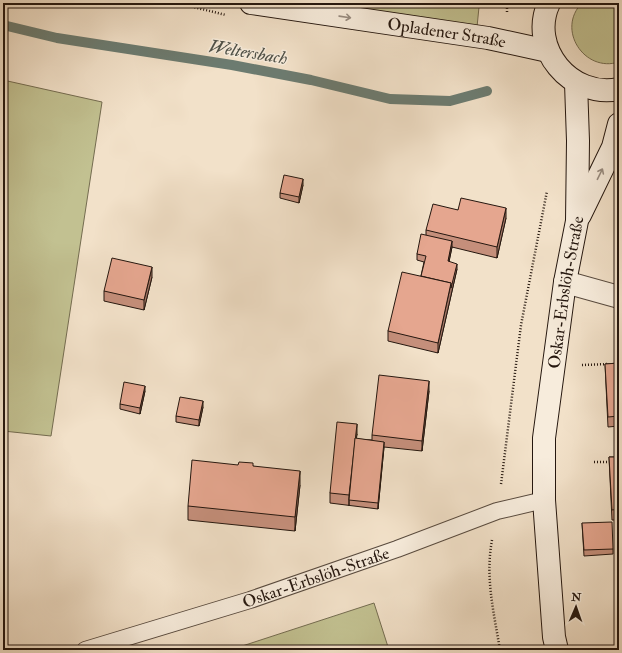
<svg xmlns="http://www.w3.org/2000/svg" width="622" height="653" font-family="'IM FELL Double Pica',serif">
<style>
.green{fill:#c2c191;stroke:#746c50}
.lines{fill:none;stroke-linecap:round;stroke-linejoin:round}
.stream{stroke:#6c7b70;stroke-width:10}
.service-casing{stroke:#584a3e;stroke-width:18}
.minor-casing{stroke:#584a3e;stroke-width:24}
.secondary-casing{stroke:#25170f;stroke-width:24}
.path{stroke:#25170f;stroke-width:2.5;stroke-dasharray:1 2;stroke-linecap:butt}
.service{stroke:#f7ecdc;stroke-width:16}
.minor{stroke:#f7ecdc;stroke-width:22}
.secondary{stroke:#f7ecdc;stroke-width:22}
.wall{fill:#c58f7b;stroke:#25170f}
.shaded-wall{fill:#a07464;stroke:#25170f}
.building{fill:#e5a68f;stroke:#25170f}
.oneway{stroke:#988c80}
.labels{text-anchor:middle;stroke-width:3;stroke-linejoin:round;paint-order:stroke}
.street-label{font-size:17px;fill:#25170f;stroke:#f7ecdc}
.water-label{font-size:18px;font-style:italic;fill:#4f5148;stroke:#f7ecdc}
</style>
<rect width="100%" height="100%" fill="#f2e1c9"/>
<filter id="stains"><feTurbulence type="fractalNoise" baseFrequency=".005" numOctaves="4"/><feColorMatrix values="0 0 0 0 .2 0 0 0 0 .09 0 0 0 0 .02 0 0 0 .5 -.17"/></filter>
<radialGradient id="worn" r=".72"><stop offset=".6" stop-color="#630" stop-opacity="0"/><stop offset="1" stop-color="#630" stop-opacity=".3"/></radialGradient>
<g class="green">
<path d="M314,3H444L479,7L477,27Z"/>
<path d="M582,3H619V62C584,73 556,29 582,3Z"/>
<path d="M3,80L102,102L51,436L3,431Z"/>
<path d="M374,603L389,650H230Z"/>
</g>
<g class="lines">
<path class="stream" d="M3,25L57,38L232,65L311,80L390,99L450,101L487,91"/>
<defs>
<g id="service">
<path id="s1" d="M85,650L250,600L397,549L497,511L544,500"/>
</g>
<path id="minor" d="M565,282L619,297"/>
<g id="secondary">
<path id="s2" d="M251,3L488,38L548,51"/>
<path d="M549,3C528,48 571,99 619,89"/>
<path d="M580,215L613,147L619,124"/>
<path id="s3" d="M557,650L554,637L544,500V438L565,282L577,221L578,141L576,83"/>
</g>
</defs>
<use href="#service" class="service-casing"/>
<use href="#minor" class="minor-casing"/>
<use href="#secondary" class="secondary-casing"/>
<g class="path">
<path d="M177,3L226,15"/>
<path d="M507,12V3"/>
<path d="M582,365L609,364"/>
<path d="M594,462H611"/>
<path d="M501,484L521,325L547,191"/>
<path d="M492,540C485,578 494,613 500,650"/>
</g>
<use href="#service" class="service"/>
<use href="#minor" class="minor"/>
<use href="#secondary" class="secondary"/>
</g>
<g class="wall">
<path d="M303,185L299,203L280,198V193Z"/>
<path d="M458,210L506,218L497,258L452,247L449,261L457,269L438,353L388,341V331L421,276L424,262L417,260V254L426,235V230Z"/>
<path d="M152,277L144,310L104,301V291Z"/>
<path d="M619,363V426L608,427L605,364Z"/>
<path d="M145,391L140,414L120,409V404Z"/>
<path d="M429,391L422,451L384,447L378,509L330,503V493L357,434L356,439L372,440V435Z"/>
<path d="M203,407L199,426L176,422V416Z"/>
<path d="M609,457H619V520H612Z"/>
<path d="M238,465L253,466L300,485L295,531L188,520V506Z"/>
<path d="M582,523L613,549V554L584,556Z"/>
</g>
<g class="shaded-wall">
<path d="M303,179V185L299,203V197Z"/>
<path d="M506,208V218L497,258V247Z"/>
<path d="M452,241V247L448,267V261Z"/>
<path d="M457,264V269L438,353V343L451,283Z"/>
<path d="M152,267V277L144,310V300Z"/>
<path d="M429,381V391L422,451V441Z"/>
<path d="M145,386V391L140,414V408Z"/>
<path d="M203,401V407L199,426V420Z"/>
<path d="M357,424V434L349,500V506V495Z"/>
<path d="M384,442V447L378,509V503Z"/>
<path d="M300,471V485L295,531V517Z"/>
</g>
<g class="building">
<path d="M284,175L303,179L299,197L280,193Z"/>
<path d="M461,198L506,208L497,247L426,230L433,204L458,210Z"/>
<path d="M421,234L452,241L448,261L457,264L451,288V283L421,276L426,256L417,254Z"/>
<path d="M112,258L152,267L144,300L104,291Z"/>
<path d="M402,272L451,283L438,343L388,331Z"/>
<path d="M619,363V416L608,417L605,364Z"/>
<path d="M379,375L429,381L422,441L372,435Z"/>
<path d="M124,382L145,386L140,408L120,404Z"/>
<path d="M180,397L203,401L199,420L176,416Z"/>
<path d="M337,422L357,424L349,495L330,493Z"/>
<path d="M355,438L384,442L378,503L349,500Z"/>
<path d="M609,457H619V509L612,510Z"/>
<path d="M192,460L238,465L239,462L253,463V466L300,471L295,517L188,506Z"/>
<path d="M612,522L613,549L584,550L582,523Z"/>
</g>
<defs><path id="oneway-shaft" d="M-6 0H5M1.5-3L5.5 0L1.5 3" fill="none" stroke-width="1.6" stroke-linecap="round" stroke-linejoin="round"/></defs>
<g class="oneway">
<use href="#oneway-shaft" transform="translate(345 17) rotate(8)"/>
<use href="#oneway-shaft" transform="translate(600 174) rotate(-64)"/>
</g>
<g class="labels">
<g class="street-label">
<text dy="6" stroke="none"><textPath href="#s2" startOffset="198">Opladener Straße</textPath></text>
<text dy="6" stroke="none"><textPath href="#s3" startOffset="360">Oskar-Erbslöh-Straße</textPath></text>
<text dy="6" stroke="none"><textPath href="#s1" startOffset="242">Oskar-Erbslöh-Straße</textPath></text>
</g>
<g class="water-label">
<text transform="translate(248 52) rotate(9)" y="6">Weltersbach</text>
</g>
</g>
<rect width="622" height="653" fill="none" stroke="#f2e1c9" stroke-width="16"/>
<rect x="4" y="4" width="614" height="645" fill="none" stroke="#25170f" stroke-width="2"/>
<rect x="8" y="8" width="606" height="637" fill="none" stroke="#25170f"/>
<g transform="translate(576 607) rotate(2)" stroke="#f7ecdc" stroke-width="3" paint-order="stroke">
<path d="M0-3L7 15L0 10L-7 15Z" fill="#25170f"/>
<text y="-6" font-size="11" font-weight="bold" text-anchor="middle" fill="#25170f">N</text>
</g>
<rect width="100%" height="100%" filter="url(#stains)"/>
<rect width="100%" height="100%" fill="url(#worn)"/>
</svg>
